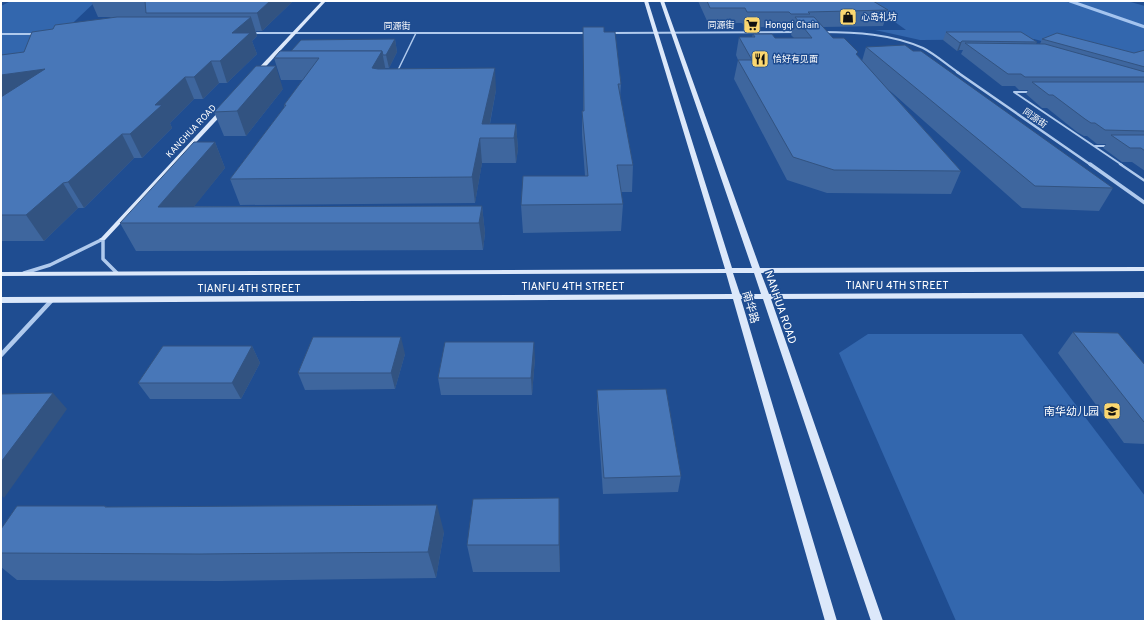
<svg xmlns="http://www.w3.org/2000/svg" width="1146" height="622" font-family="Overpass,'Noto Sans SC',sans-serif">
<style>
.green{fill:#3367ae}
.lines{fill:none;stroke-linecap:round;stroke-linejoin:round}
.stream{stroke:#a4c4ef;stroke-width:3}
.lane-far2{stroke:#b0caed;stroke-width:1.5}
.lane-far1{stroke:#b0caed;stroke-width:2}
.lane{stroke:#b0caed;stroke-width:2.5}
.street-far3{stroke:#b0caed;stroke-width:2}
.street-far2{stroke:#b0caed;stroke-width:2.5}
.street-far1{stroke:#b0caed;stroke-width:3.5}
.street{stroke:#b0caed;stroke-width:4.5}
.secondary{fill:#dce8fa;fill-rule:evenodd}
.wall{fill:#3e669e}
.shaded-wall{fill:#325381}
.building{fill:#4877b8;stroke:#325381}
.labels{text-anchor:middle;stroke-width:3;stroke-linejoin:round;paint-order:stroke}
.far-poi-label{font-size:9px;fill:#fff;stroke:#1f4d91;text-anchor:start}
.far-street-label{font-size:9px;fill:#fff;stroke:#1f4d91}
.street-label{font-size:11px;fill:#fff;stroke:#1f4d91}
.poi-label{font-size:11px;fill:#fff;stroke:#1f4d91;text-anchor:end}
</style>
<rect width="100%" height="100%" fill="#1f4d91"/>
<g class="green">
<path d="M11,1H96L56,39L1,64V6Z"/>
<path d="M866,1H1127L1145,6V69L1034,39L920,40L875,30H906Z"/>
<path d="M868,334H1022L1145,496V621H956L839,353Z"/>
</g>
<g class="lines">
<path class="stream" d="M1070,1L1145,27"/>
<path class="lane-far2" d="M398,70L416,33"/>
<g class="lane-far1">
<path d="M1030,92H1014L1122,165"/>
<path d="M1095,146H1107"/>
</g>
<path class="lane" d="M1120,164L1145,181"/>
<g class="street-far3">
<path d="M822,32C856,32 891,34 923,48C935,54 947,65 959,73"/>
<path d="M252,33H588"/>
<path d="M610,33L796,32"/>
<path d="M1,34H36"/>
</g>
<path class="street-far2" d="M957,72L1091,165"/>
<g class="street-far1">
<path d="M1090,164L1145,203"/>
<path d="M24,273L50,265L103,239V259L117,273"/>
</g>
<path class="street" d="M1,355L52,300"/>
<g class="secondary">
<path d="M322,1H326L258,75H254V73Z"/>
<path d="M644,1H648L732,268H752L660,1H664L760,268L1145,267V271L761,273L769,294L1145,292V298L771,299L883,621H871L763,299H741L837,621H825L733,299L1,303V297L732,294L726,273L1,276V272L725,269ZM733,273H754L761,294H740Z"/>
<path d="M222,108L227,109L105,240H101L99,239L101,238Z"/>
</g>
</g>
<g class="wall">
<path d="M91,1H293L262,31H256L257,36L252,41L257,54L227,83H219L203,99H194L170,123L172,128L142,158H134L84,208H78L44,241H1V55L24,52L112,17H98Z"/>
<path d="M698,1H873L888,10L883,26L823,27L833,38L857,55L862,61L866,47L1113,188L1099,211L1022,208L889,90L961,171L951,194L827,193L787,180L734,79L738,60L736,55L739,37H752L753,34L775,38H794L791,35L792,30H787L785,27H745L742,23H708Z"/>
<path d="M583,27L604,32L621,84L620,98L633,165L632,192H621L623,204L621,231L523,233L521,205L585,176L582,135V111H583Z"/>
<path d="M946,32L1037,42L1036,44H1040L1042,39L1134,53L1145,50V171L1132,162H1122L1103,148L1106,144H1097L1087,136H1084L1077,132L1047,108H1042L1026,94L1028,90H1019L1015,86H1002L961,54L963,50H959L957,51L943,40Z"/>
<path d="M395,39L397,52L389,68H385V69L496,90L490,124H516L518,149L516,163H482L475,203L240,205L230,179L284,108V105L303,80H281L274,58L291,51Z"/>
<path d="M283,89L246,136H224L214,112Z"/>
<path d="M215,142L225,168L194,206H482L485,233L483,250L136,251L120,223Z"/>
<path d="M1073,332L1145,365V444L1124,443L1058,353Z"/>
<path d="M252,346L260,363L241,399H150L138,383Z"/>
<path d="M405,354L395,389L305,390L298,373Z"/>
<path d="M535,358L532,395H441L438,378Z"/>
<path d="M597,390L681,476L678,492L603,494L597,407Z"/>
<path d="M105,506L107,507L444,532L436,578L220,581L17,580L1,567V529Z"/>
<path d="M560,526V572H473L467,545Z"/>
</g>
<g class="shaded-wall">
<path d="M270,1H293L262,31L257,13Z"/>
<path d="M251,17L257,36L252,41L257,54L227,83L220,61L232,33Z"/>
<path d="M395,39L397,52L389,68L386,55Z"/>
<path d="M962,41L959,50L957,51L960,43Z"/>
<path d="M382,51L386,72L372,68Z"/>
<path d="M211,61L219,83L203,99L194,77Z"/>
<path d="M276,66L283,89L246,136L237,111Z"/>
<path d="M495,68L496,90L487,138L482,124Z"/>
<path d="M45,69L1,99V75Z"/>
<path d="M185,77L194,99L170,123L172,128L142,158L130,134L155,105Z"/>
<path d="M516,124L518,149L516,163L514,138Z"/>
<path d="M122,134L134,158L84,208L68,182Z"/>
<path d="M480,138L482,163L475,203L472,177Z"/>
<path d="M215,142L225,168L181,223L158,207Z"/>
<path d="M63,183L78,208L44,241L26,215Z"/>
<path d="M482,206L485,233L483,250L479,223Z"/>
<path d="M401,337L405,354L395,389L391,373Z"/>
<path d="M534,342L535,358L532,395L531,378Z"/>
<path d="M252,346L260,363L241,399L232,383Z"/>
<path d="M53,393L67,409L4,498L1,495V462Z"/>
<path d="M559,498L560,526V572L559,545Z"/>
<path d="M437,505L444,532L436,578L428,552Z"/>
</g>
<g class="building">
<path d="M145,1H270L257,13H146Z"/>
<path d="M707,1H873L888,10L808,12L810,14H791L789,12H747L745,8H710Z"/>
<path d="M117,17H251L232,33H250L220,61H211L194,77H185L155,105H162L130,134H122L68,182L63,183L26,215H1V97L45,69L1,75V55L24,52L32,32L53,29L55,25Z"/>
<path d="M795,17H814L833,38H844L858,52L856,54L961,171L834,170L793,157L738,60H752L739,37H755L753,34H772L775,38H812Z"/>
<path d="M583,27H604V32H615L621,84H618L633,165H617L623,204L521,205L523,176H588L582,111H584Z"/>
<path d="M946,32H1021L1037,42L962,41L960,43Z"/>
<path d="M1057,33L1134,53L1145,50V67L1042,39Z"/>
<path d="M395,39L386,55H383L382,51H291L301,40Z"/>
<path d="M965,43L1045,44L1145,72V77H1025L1021,74H1008Z"/>
<path d="M905,45L913,51H921L1113,188L1035,186L866,47Z"/>
<path d="M280,51H382L372,68L378,69L495,68L482,124H516L514,138H480L472,177L230,179L286,105H284L319,58H274Z"/>
<path d="M256,66H276L237,111L214,112Z"/>
<path d="M1032,82H1145V131L1105,130L1095,123H1091L1085,119L1053,95H1049Z"/>
<path d="M1111,135H1145V151L1141,148H1130Z"/>
<path d="M194,142H215L158,207L482,206L479,223H120Z"/>
<path d="M1073,332L1118,333L1145,365V422H1144Z"/>
<path d="M313,337H401L391,373H298Z"/>
<path d="M445,342H534L531,378H438Z"/>
<path d="M163,346H252L232,383H138Z"/>
<path d="M666,389L681,476L604,478L597,390Z"/>
<path d="M53,393L1,462V394Z"/>
<path d="M559,498V545H467L473,499Z"/>
<path d="M437,505L428,552L199,554L1,553V529L17,506H105V507Z"/>
</g>
<defs>
<symbol id="shop-square" viewBox="-11 -11 22 22"><rect x="-9" y="-9" width="18" height="18" rx="4" fill="#fbd770" stroke="#1f4d91"/><path d="M-5-2.5h2.3a2.7 3.5 0 0 1 5.4 0H5L5.5 6h-11ZM-1.5-2.5h3a1.5 2.3 0 0 0-3 0Z" fill="#111"/></symbol>
<symbol id="supermarket-square" viewBox="-11 -11 22 22"><rect x="-9" y="-9" width="18" height="18" rx="4" fill="#fbd770" stroke="#1f4d91"/><path d="M-6-5.5h2.5l.6 2H6L4.5 2H-2.5L-4.4-4H-6ZM-1.5 3.2a1.3 1.3 0 1 0 .1 0ZM3 3.2a1.3 1.3 0 1 0 .1 0Z" fill="#111"/></symbol>
<symbol id="restaurant-square" viewBox="-11 -11 22 22"><rect x="-9" y="-9" width="18" height="18" rx="4" fill="#fbd770" stroke="#1f4d91"/><path d="M-5-6h1v4h1v-4h1v4h1v-4h1v5L-1.5 .5V6h-2V.5L-5-1ZM5-6V6H3V1.5H1.5Q1.5-4 5-6Z" fill="#111"/></symbol>
<symbol id="school-square" viewBox="-11 -11 22 22"><rect x="-9" y="-9" width="18" height="18" rx="4" fill="#fbd770" stroke="#1f4d91"/><path d="M0-5L7-2L0 1L-7-2ZM-4 1L0 2.5L4 1V4Q0 6-4 4Z" fill="#111"/></symbol>
</defs>
<g fill-rule="evenodd">
<use href="#shop-square" x="838" y="7" width="20" height="20"/>
<use href="#supermarket-square" x="742" y="15" width="20" height="20"/>
<use href="#restaurant-square" x="750" y="49" width="20" height="20"/>
<use href="#school-square" x="1102" y="401" width="20" height="20"/>
</g>
<g class="labels">
<g class="far-poi-label">
<text x="861" y="20">心岛礼坊</text>
<text x="765" y="28">Hongqi Chain</text>
<text x="773" y="62">恰好有见面</text>
</g>
<g class="far-street-label">
<text x="721" y="28">同源街</text>
<text x="397" y="29">同源街</text>
<text transform="translate(1035 118) rotate(35)" y="3">同源街</text>
<text transform="translate(191 131) rotate(-47)" y="3">KANGHUA ROAD</text>
</g>
<g class="street-label">
<text x="897" y="289">TIANFU 4TH STREET</text>
<text x="573" y="290">TIANFU 4TH STREET</text>
<text x="249" y="292">TIANFU 4TH STREET</text>
<text transform="translate(751 307) rotate(74)" y="4">南华路</text>
<text transform="translate(781 307) rotate(71)" y="4">NANHUA ROAD</text>
</g>
<g class="poi-label">
<text x="1099" y="415">南华幼儿园</text>
</g>
</g>
<rect width="1146" height="622" fill="none" stroke="#ffffff" stroke-width="4"/>
</svg>
